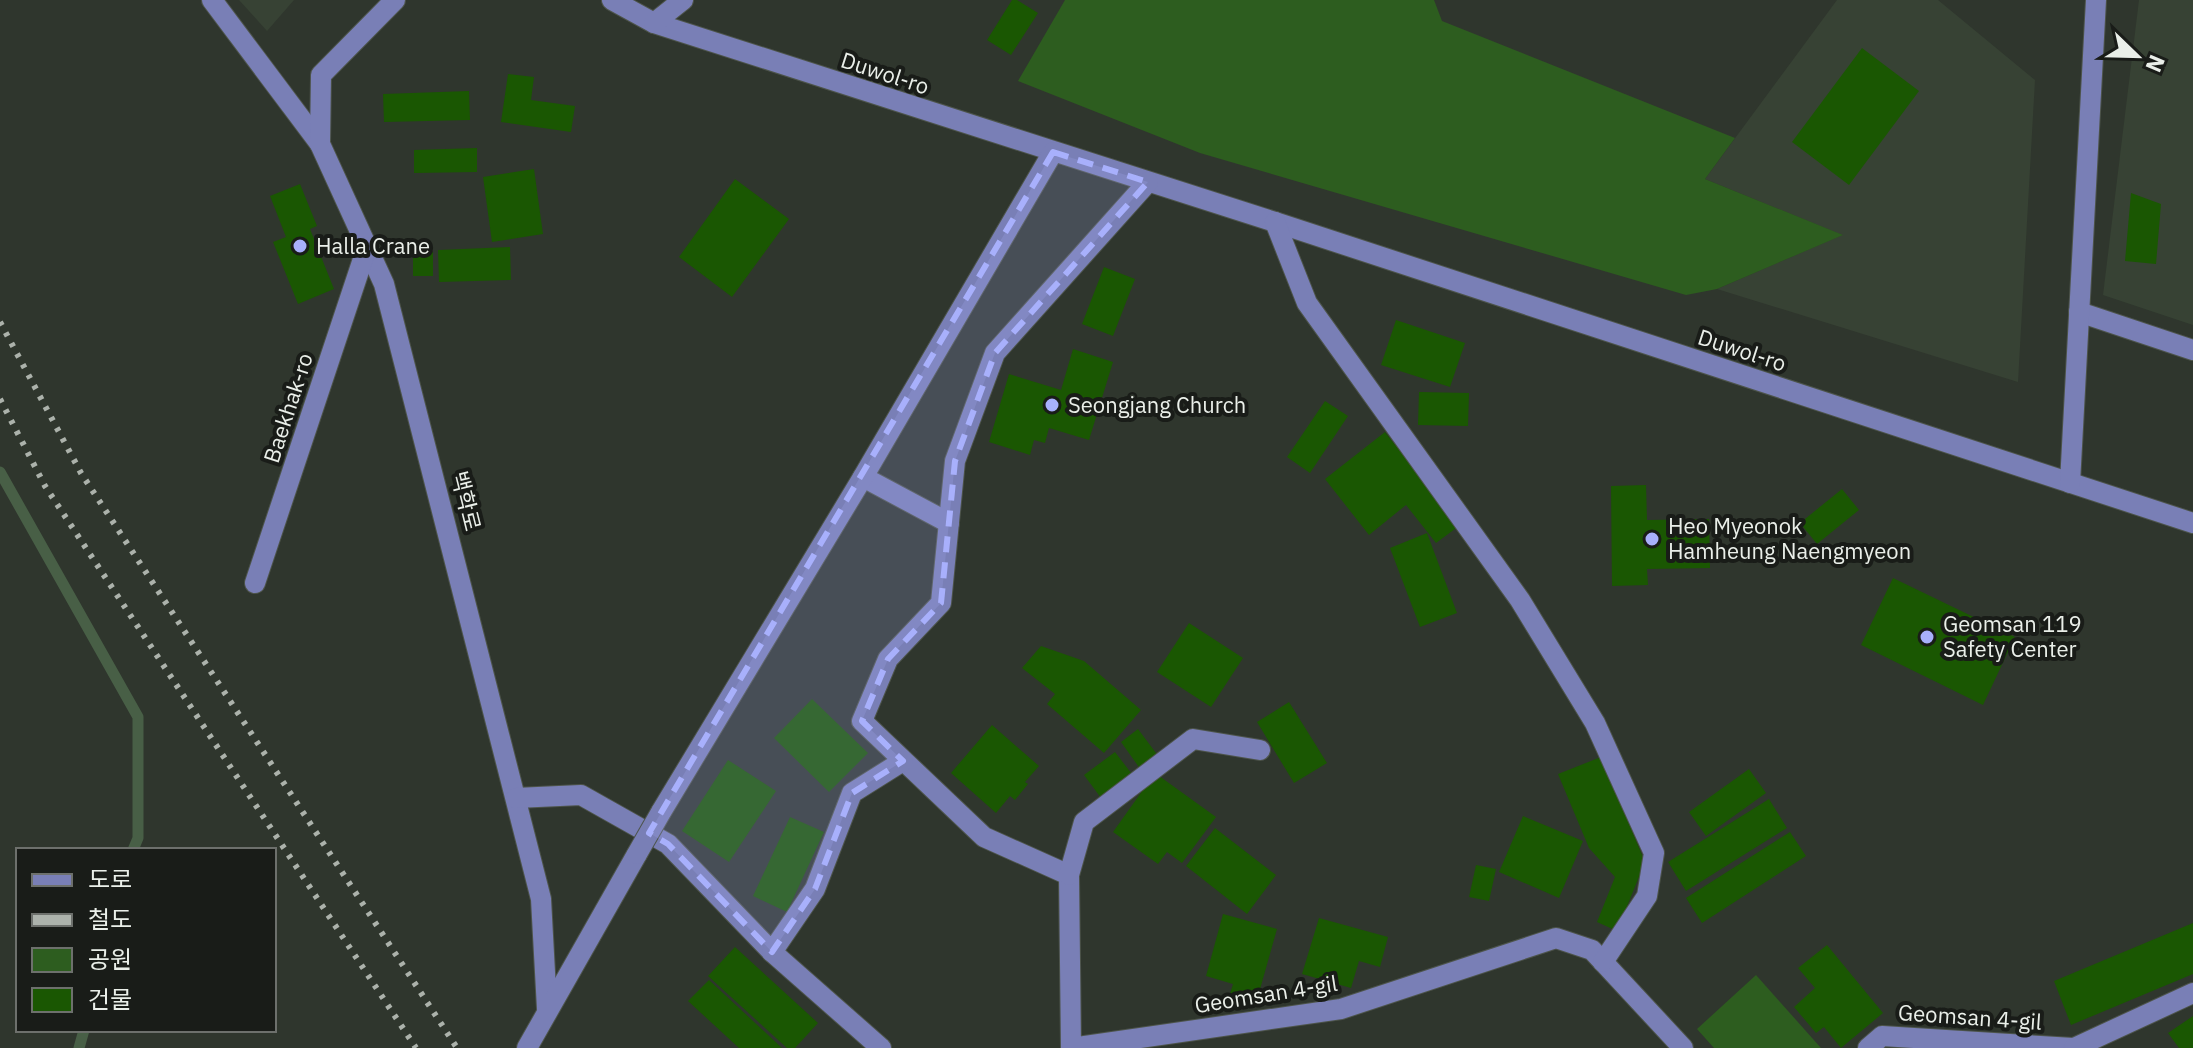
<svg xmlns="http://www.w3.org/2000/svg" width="2193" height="1048" font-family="'IBM Plex Sans','Noto Sans KR',sans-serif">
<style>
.built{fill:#374234}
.green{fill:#2d5d1f}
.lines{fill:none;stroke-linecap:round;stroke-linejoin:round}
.stream{stroke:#485f46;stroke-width:11}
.building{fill:#1a5702}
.minor-casing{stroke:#4d544b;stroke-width:22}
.minor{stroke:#797fb6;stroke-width:20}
.rail{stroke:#acb2ab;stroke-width:6;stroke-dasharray:4 8;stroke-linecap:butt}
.minor-bridge-casing{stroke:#4d544b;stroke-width:22;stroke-linecap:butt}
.minor-bridge{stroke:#797fb6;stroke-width:20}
.marked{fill:#a8b0fc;fill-opacity:0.2;stroke:#a8b0fc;stroke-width:6;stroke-dasharray:16 10;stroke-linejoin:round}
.poi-dot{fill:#a8b0fc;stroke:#191c18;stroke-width:3}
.labels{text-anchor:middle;stroke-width:8;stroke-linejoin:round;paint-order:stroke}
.street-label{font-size:22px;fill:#eaefe9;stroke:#191c18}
.poi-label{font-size:22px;fill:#eaefe9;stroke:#191c18;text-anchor:start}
</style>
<rect width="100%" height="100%" fill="#2f362d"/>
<g class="built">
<path d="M239,0H294L267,31Z"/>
<path d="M1837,0H1938L2035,80L2018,382L1717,289L1842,235L1705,179Z"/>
<path d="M2139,0H2193V325L2103,295Z"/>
</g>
<g class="green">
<path d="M1065,0H1434L1442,21L1735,138L1705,179L1843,235L1717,289L1686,295L1200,153L1018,81Z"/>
<path d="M1756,975L1821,1048H1714L1697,1029Z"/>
</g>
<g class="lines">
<g class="stream">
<path d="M0,472L138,717V838L133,850"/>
<path d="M79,1048L84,1030"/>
</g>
</g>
<g class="building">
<path d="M1012,0H1017L1038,13L1011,55L987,40Z"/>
<path d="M1862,48L1919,91L1849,185L1792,142Z"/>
<path d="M508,74L534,77L531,100L575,106L571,132L501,122Z"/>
<path d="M469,91L470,120L384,122L383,94Z"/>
<path d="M477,148V172L414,173V150Z"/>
<path d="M534,169L543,234L492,242L483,177Z"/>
<path d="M735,179L789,219L732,297L679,257Z"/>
<path d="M300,184L317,226L310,229L334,289L298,304L273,242L286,237L270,196Z"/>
<path d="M2131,193L2161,204L2156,264L2125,261Z"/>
<path d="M510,247L511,280L439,282L438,250Z"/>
<rect x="413" y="252" width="20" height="24"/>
<path d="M1104,267L1135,279L1113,336L1082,324Z"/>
<path d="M1396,320L1465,343L1450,387L1381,365Z"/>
<path d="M1073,349L1113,362L1089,440L1049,428L1045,443L1034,440L1030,455L989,442L1009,374L1061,390Z"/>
<path d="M1419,392L1469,393L1468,426L1418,425Z"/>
<path d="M1325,401L1348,416L1310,473L1287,457Z"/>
<path d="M1385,432L1459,526L1436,543L1406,505L1369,535L1325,479Z"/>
<path d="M1646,485L1647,520L1709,519L1710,568L1647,569L1648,585L1612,586L1611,486Z"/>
<path d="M1842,489L1859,510L1817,544L1800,523Z"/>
<path d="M1427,533L1457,613L1420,627L1390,548Z"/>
<path d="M1893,578L2015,637L1983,705L1861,645Z"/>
<path d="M1189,623L1243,658L1211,707L1157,672Z"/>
<path d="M1041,646L1084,661L1141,710L1104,753L1047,704L1055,694L1022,668Z"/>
<path d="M812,699L868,753L829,792L774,738Z"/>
<path d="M1289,702L1327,763L1294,783L1257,722Z"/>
<path d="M992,725L1039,766L1025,782L1028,784L1015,800L1010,796L996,813L951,773Z"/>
<path d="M1138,729L1159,757L1141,770L1121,742Z"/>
<path d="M1115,752L1135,778L1104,802L1084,775Z"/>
<path d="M1601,757L1645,862L1617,931L1597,922L1615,877L1589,848L1558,774Z"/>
<path d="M728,760L776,791L729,862L682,831Z"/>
<path d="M1749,769L1766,793L1706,836L1689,812Z"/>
<path d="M1155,773L1216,817L1182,863L1167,852L1158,864L1113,832Z"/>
<path d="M1769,799L1787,828L1686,891L1668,862Z"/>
<path d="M1523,816L1583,841L1559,898L1499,872Z"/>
<path d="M790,817L824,832L787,912L753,896Z"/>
<path d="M1215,828L1276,875L1247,914L1186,866Z"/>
<path d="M1790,832L1806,856L1702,923L1686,898Z"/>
<path d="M1476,865L1496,869L1489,901L1469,897Z"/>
<path d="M1223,914L1277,929L1255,1007L1228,1000L1233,984L1206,976Z"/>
<path d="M1319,918L1388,937L1380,967L1359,961L1351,988L1302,974Z"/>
<path d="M2193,923V974L2071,1025L2054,981Z"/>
<path d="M1827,945L1883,1013L1841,1048L1824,1027L1816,1033L1794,1007L1815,988L1798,968Z"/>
<path d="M735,947L818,1023L795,1048H787L708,976Z"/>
<path d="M709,980L782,1048H739L688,1001Z"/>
<path d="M2193,1016V1048H2179L2168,1033Z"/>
</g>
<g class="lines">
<defs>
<g id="minor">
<path d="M212,0L320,144"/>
<path d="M395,0L321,75L320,144L384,284L541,899L547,1009"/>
<path d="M612,0L654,23L1275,222L2193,523"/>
<path d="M654,23L683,0"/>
<path d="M1148,182L995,353L955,461L941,603L888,659L862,721L984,837L1069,875L1071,1048L1341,1009L1556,938L1592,950L1683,1048"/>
<path d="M1275,222L1307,303L1520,600L1595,723L1654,853L1647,896L1603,962"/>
<path d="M2079,312L2193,350"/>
<path d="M863,477L949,523"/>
<path d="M2070,483L2096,0"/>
<path d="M255,583L367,247"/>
<path d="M516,798L581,795L668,844L772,952L815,889L852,793L903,761"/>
<path d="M661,812L863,477L1053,152"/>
<path d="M1069,875L1084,822L1193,739L1260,750"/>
<path d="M772,952L881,1048"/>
<path d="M527,1048L637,854"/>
<path d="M1868,1048L1882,1036L2073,1048"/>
<path d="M2074,1048L2193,993"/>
</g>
</defs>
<use href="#minor" class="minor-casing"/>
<use href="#minor" class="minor"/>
<g class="rail">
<path d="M0,322L81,473L457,1048"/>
<path d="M0,399L45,486L416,1048"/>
</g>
<defs>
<path id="minor-bridge" d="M637,854L661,812"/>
</defs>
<use href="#minor-bridge" class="minor-bridge-casing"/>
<use href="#minor-bridge" class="minor-bridge"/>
</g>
<path class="marked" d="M1053,152L1148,182L995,353L955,461L941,603L888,659L862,721L903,761L852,793L815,889L772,952L668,844L649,833Z"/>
<g class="poi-dot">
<circle cx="300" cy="246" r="8"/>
<circle cx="1052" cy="405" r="8"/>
<circle cx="1652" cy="539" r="8"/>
<circle cx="1927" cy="637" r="8"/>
</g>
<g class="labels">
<g class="street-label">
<text transform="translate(885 73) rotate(18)" y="8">Duwol-ro</text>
<text transform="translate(1742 350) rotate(18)" y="8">Duwol-ro</text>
<text transform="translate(288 408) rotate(-72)" y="8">Baekhak-ro</text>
<text transform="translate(466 501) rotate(76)" y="8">백학로</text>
<text transform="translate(1266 994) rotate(-9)" y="8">Geomsan 4-gil</text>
<text transform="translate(1970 1017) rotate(4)" y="8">Geomsan 4-gil</text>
</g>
<g class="poi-label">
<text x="316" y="254">Halla Crane</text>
<text x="1068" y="413">Seongjang Church</text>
<text x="1668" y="534">Heo Myeonok<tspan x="1668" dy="25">Hamheung Naengmyeon</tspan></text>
<text x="1943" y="632">Geomsan 119<tspan x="1943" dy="25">Safety Center</tspan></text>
</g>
</g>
<rect x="16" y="848" width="260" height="184" fill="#191c18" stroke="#6d706c" stroke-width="2"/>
<rect x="32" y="874" width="40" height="12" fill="#797fb6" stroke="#6d706c" stroke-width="2"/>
<text x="88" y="888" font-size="24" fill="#eaefe9">도로</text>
<rect x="32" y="914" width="40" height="12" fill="#acb2ab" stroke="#6d706c" stroke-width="2"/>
<text x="88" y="928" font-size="24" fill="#eaefe9">철도</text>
<rect x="32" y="948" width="40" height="24" fill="#2d5d1f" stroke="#6d706c" stroke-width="2"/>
<text x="88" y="968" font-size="24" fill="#eaefe9">공원</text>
<rect x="32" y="988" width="40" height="24" fill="#1a5702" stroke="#6d706c" stroke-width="2"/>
<text x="88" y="1008" font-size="24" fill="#eaefe9">건물</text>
<g transform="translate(2137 56) rotate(113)" stroke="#191c18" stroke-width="6" paint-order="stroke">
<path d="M0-6L14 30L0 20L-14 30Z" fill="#eaefe9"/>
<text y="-12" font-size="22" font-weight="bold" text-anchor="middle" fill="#eaefe9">N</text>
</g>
</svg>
